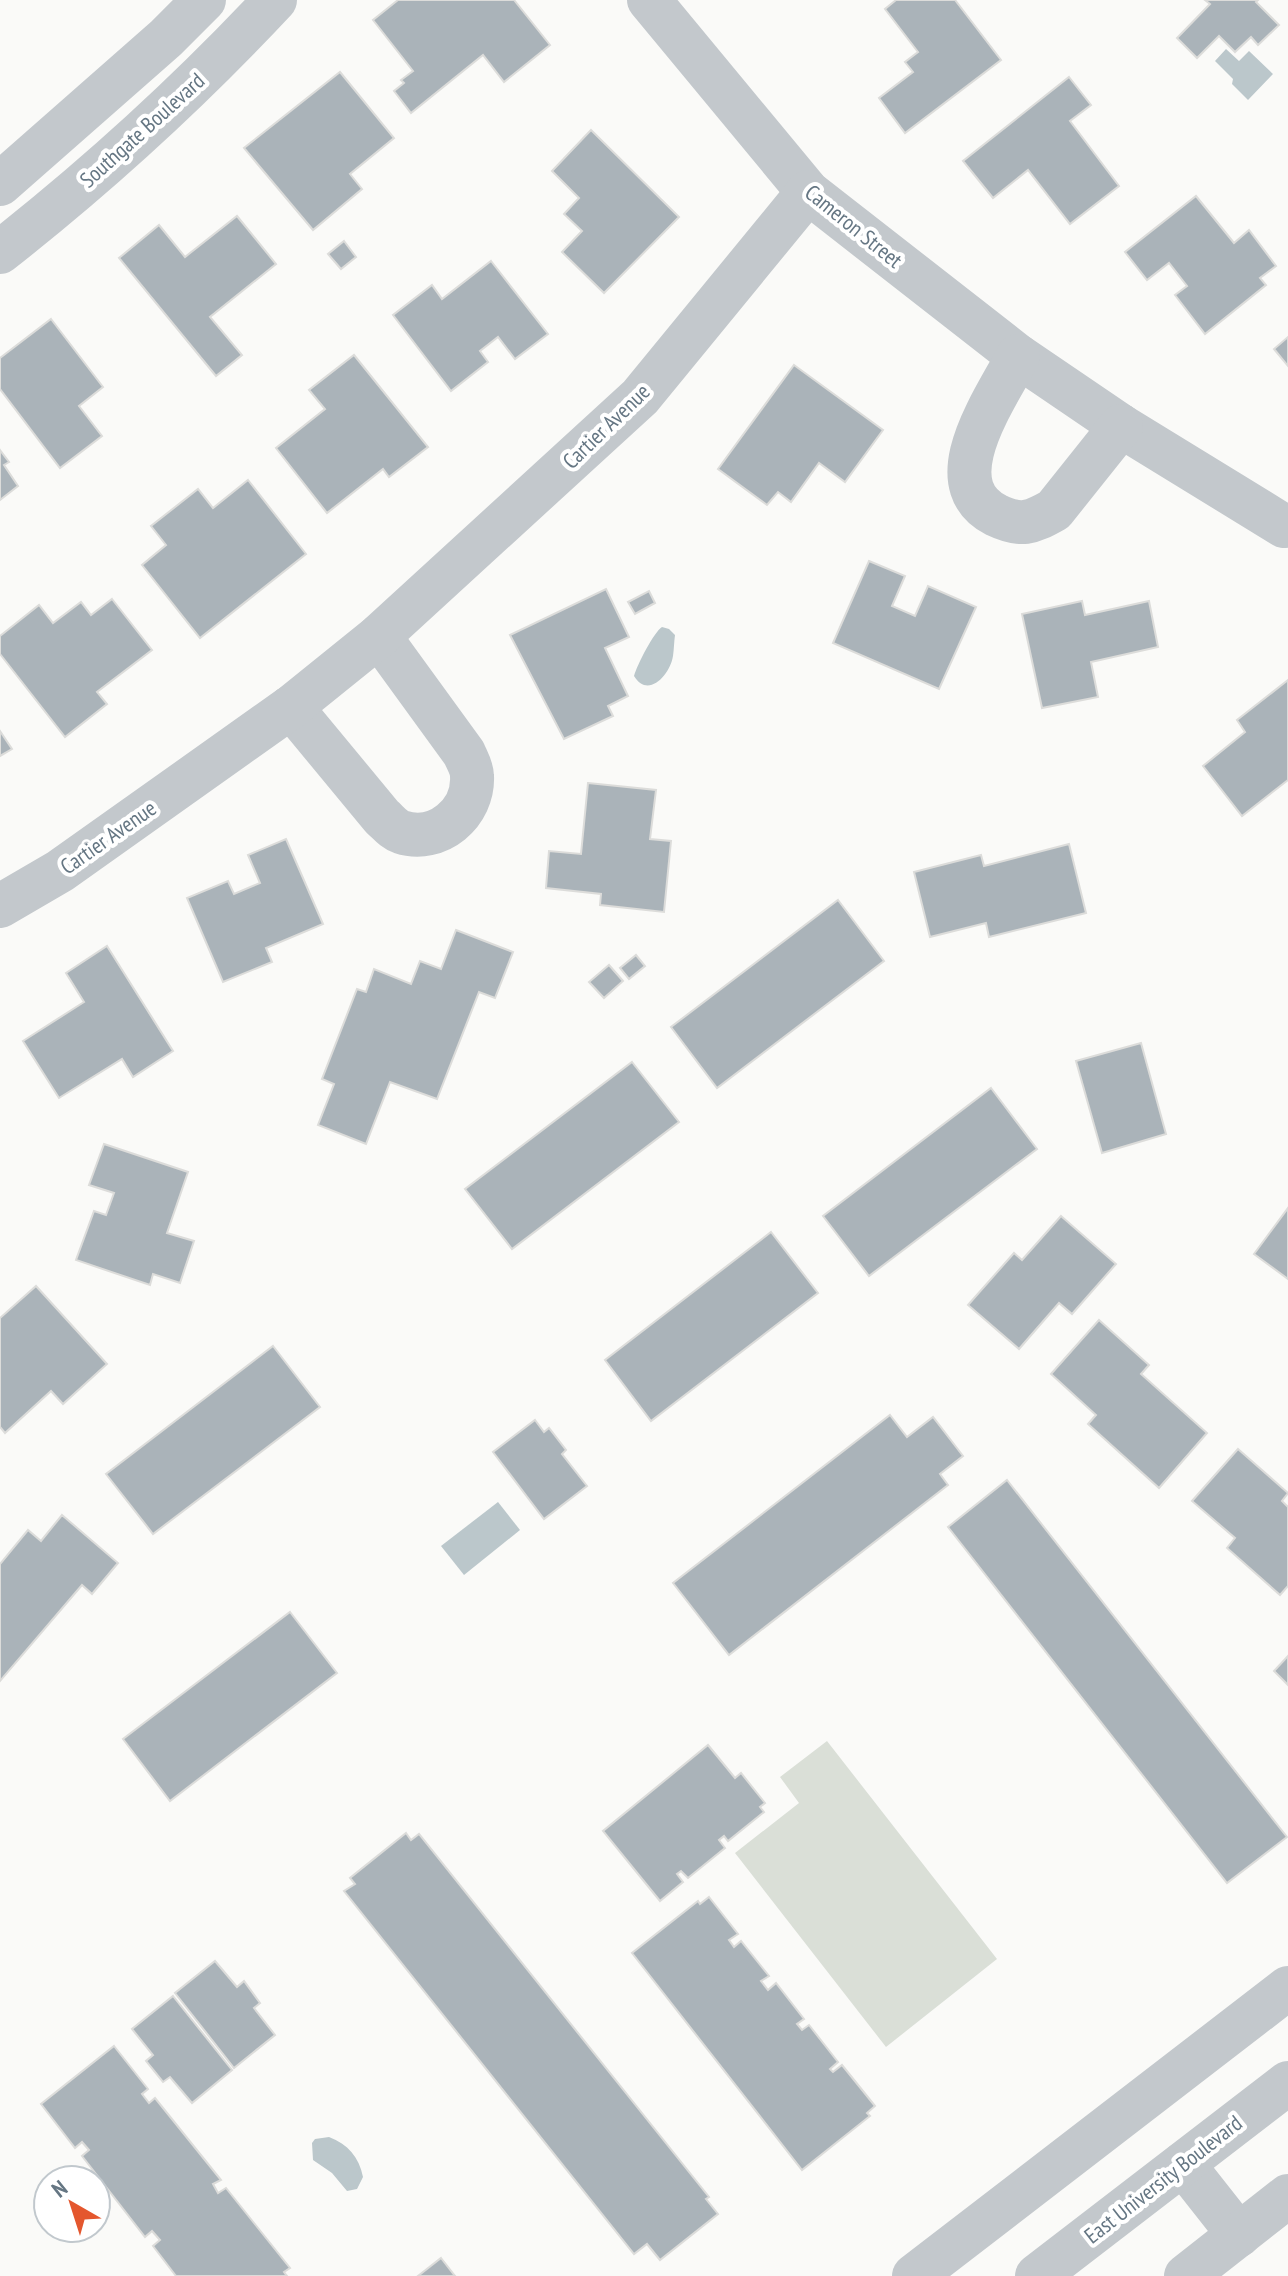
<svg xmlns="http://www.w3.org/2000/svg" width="1288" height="2276" font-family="'PT Sans Narrow',sans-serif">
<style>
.green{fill:#dadfd7}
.water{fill:#bbc7cb}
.building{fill:#aab3b9;stroke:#dcdcda;stroke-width:2}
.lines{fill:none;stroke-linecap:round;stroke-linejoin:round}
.minor{stroke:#c3c8cc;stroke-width:44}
.labels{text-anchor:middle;stroke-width:8;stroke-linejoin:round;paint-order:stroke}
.street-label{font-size:22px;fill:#657683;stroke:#fff}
</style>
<rect width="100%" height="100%" fill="#fafaf8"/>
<path class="green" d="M827,1741L997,1959L886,2047L735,1853L799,1803L780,1777Z"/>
<g class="water">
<path d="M1226,49L1239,61L1249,51L1273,74L1248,100L1232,84L1233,79L1215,61Z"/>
<path d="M662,627L669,629L675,635C674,642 674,649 673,656C670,675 648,699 634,676C637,665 654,632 662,627Z"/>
<path d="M498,1502L520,1530L464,1575L441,1546Z"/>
<path d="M329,2137C348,2144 359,2157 363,2177L357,2189L347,2191L332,2173L313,2160L312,2143L315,2139Z"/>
</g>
<g class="building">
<path d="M398,0H514L550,45L504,82L483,55L411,113L394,91L404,83L401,80L413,71L373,20Z"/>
<path d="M896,0H955L1001,60L905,133L879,98L913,72L905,62L918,52L885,9Z"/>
<path d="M1205,0H1258L1256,2L1279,25L1258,45L1251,37L1235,52L1219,36L1197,58L1177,38L1210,4Z"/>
<path d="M340,72L394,138L350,174L362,189L313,230L244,148Z"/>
<path d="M1069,77L1091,105L1070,121L1119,186L1070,224L1028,170L993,198L963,161Z"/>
<path d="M591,130L679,217L604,293L562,252L582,231L564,214L579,198L552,171Z"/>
<path d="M1196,196L1234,243L1249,230L1276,266L1260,278L1266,285L1205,334L1175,295L1187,286L1169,263L1147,280L1125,252Z"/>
<path d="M237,216L276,264L210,317L242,355L216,376L119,258L159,225L185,257Z"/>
<path d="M344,241L356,257L341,269L328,254Z"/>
<path d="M491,261L548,334L515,359L498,337L480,351L488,362L451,391L393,315L432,285L442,299Z"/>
<path d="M51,319L103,387L79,406L102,436L60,468L0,389V358Z"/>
<path d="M1288,337V366L1274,349Z"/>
<path d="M354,355L428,447L389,477L383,469L327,513L276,448L325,409L309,390Z"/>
<path d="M794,365L883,430L845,482L819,463L791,502L778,492L767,505L718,469Z"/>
<path d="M0,450L9,462L4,465L18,486L0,500Z"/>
<path d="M248,480L306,554L200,638L142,565L166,545L151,526L198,489L213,508Z"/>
<path d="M869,561L905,576L892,606L915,616L928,586L976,607L939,689L833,643Z"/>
<path d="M606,589L629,637L605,648L628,696L608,706L613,716L564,739L510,635Z"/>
<path d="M649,591L655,603L635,614L628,602Z"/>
<path d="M112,599L152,650L97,692L107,704L65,737L0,654V636L39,605L53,623L81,602L91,615Z"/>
<path d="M1082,601L1085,615L1149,601L1158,647L1091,662L1098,697L1042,708L1022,614Z"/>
<path d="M1288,680V780L1242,816L1203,766L1245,732L1237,720Z"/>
<path d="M0,731L12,749L0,756Z"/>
<path d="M588,783L656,790L650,839L671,841L664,912L600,905L601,894L546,888L549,851L581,854Z"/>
<path d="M286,839L323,924L266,948L272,962L223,982L187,898L228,881L234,894L260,883L248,855Z"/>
<path d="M1069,844L1086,913L989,937L986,923L930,937L914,872L981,855L984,866Z"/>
<path d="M838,900L884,961L717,1088L671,1027Z"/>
<path d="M456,930L513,952L495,998L479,992L437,1099L390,1082L366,1144L318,1125L334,1084L322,1079L357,989L366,992L374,969L411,984L420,961L441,969Z"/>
<path d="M107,946L173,1051L133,1077L122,1059L59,1098L23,1041L84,1002L66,973Z"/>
<path d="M636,955L645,966L629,979L620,968Z"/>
<path d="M609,965L623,981L604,998L589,982Z"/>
<path d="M1141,1043L1166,1134L1102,1153L1076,1061Z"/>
<path d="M632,1062L679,1122L512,1249L465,1189Z"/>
<path d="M991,1088L1037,1149L869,1276L823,1216Z"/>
<path d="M104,1144L188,1172L167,1233L194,1241L180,1283L153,1274L150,1285L76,1260L94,1211L106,1215L114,1193L89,1185Z"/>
<path d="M1288,1208V1279L1254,1254Z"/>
<path d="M1061,1216L1116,1264L1072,1314L1059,1303L1019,1349L968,1305L1014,1253L1022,1260Z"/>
<path d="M771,1232L818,1293L651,1421L605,1360Z"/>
<path d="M36,1286L107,1364L63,1404L51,1391L5,1433L0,1427V1318Z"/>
<path d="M1099,1320L1149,1365L1141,1374L1207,1433L1159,1488L1088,1424L1096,1415L1051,1374Z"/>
<path d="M273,1346L320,1407L153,1534L106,1474Z"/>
<path d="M890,1415L907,1437L933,1417L963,1456L940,1474L948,1485L729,1655L673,1583Z"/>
<path d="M535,1420L544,1432L549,1428L566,1450L562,1454L587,1486L544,1519L493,1452Z"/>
<path d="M1238,1449L1288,1493L1282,1501L1288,1507V1586L1280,1595L1227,1548L1235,1538L1192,1501Z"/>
<path d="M1007,1480L1287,1837L1227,1883L948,1527Z"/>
<path d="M62,1515L118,1563L92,1594L82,1585L0,1681V1564L28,1530L41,1541Z"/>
<path d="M290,1612L337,1673L170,1801L123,1739Z"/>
<path d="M1288,1656V1685L1274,1671Z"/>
<path d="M708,1745L735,1778L741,1773L765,1803L760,1807L764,1812L728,1841L724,1836L719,1840L725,1848L688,1878L681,1871L677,1874L683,1882L660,1901L603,1831Z"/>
<path d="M406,1833L411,1840L419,1834L709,2197L706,2199L718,2214L660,2260L647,2244L634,2254L344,1891L355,1884L350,1878Z"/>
<path d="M709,1897L738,1934L729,1940L734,1947L741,1941L769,1976L761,1981L768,1990L776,1983L804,2019L797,2024L802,2030L809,2025L838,2062L830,2069L833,2072L842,2065L875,2106L867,2113L870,2116L802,2170L632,1953L698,1901L700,1904Z"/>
<path d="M215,1961L237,1987L244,1981L260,2003L254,2008L275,2035L234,2068L175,1993Z"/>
<path d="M173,1996L232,2070L192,2103L170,2077L163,2082L146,2061L153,2055L132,2029Z"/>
<path d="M114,2046L148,2089L142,2094L149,2103L155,2098L221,2180L213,2184L218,2193L226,2188L290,2268L284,2272L287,2276H176L153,2246L160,2240L152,2231L145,2237L82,2156L89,2150L82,2142L75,2148L41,2104Z"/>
<path d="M441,2258L455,2276H418Z"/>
</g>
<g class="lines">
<g class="minor">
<path d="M649,0L808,192L1018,356L1121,426L1284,526"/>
<path d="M0,184L166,38L204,0"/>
<path d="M0,252C98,175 190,91 275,0"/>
<path d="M1018,356C997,397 934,483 996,515C1021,527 1031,523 1054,510L1121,426"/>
<path d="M291,707L382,817C388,822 394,830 401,832C438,844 474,813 472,776C472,768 467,760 464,753L379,636"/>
<path d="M0,906L60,871L291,707L379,636L640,397L808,192"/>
<path d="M1183,2164L1239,2235"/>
<path d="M914,2276L1288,1988"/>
<path d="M1037,2276L1288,2083"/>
<path d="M1186,2276L1288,2196"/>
</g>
</g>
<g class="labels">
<g class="street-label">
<text transform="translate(142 130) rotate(-42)" y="8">Southgate Boulevard</text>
<text transform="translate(854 226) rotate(39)" y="8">Cameron Street</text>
<text transform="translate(606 426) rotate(-44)" y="8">Cartier Avenue</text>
<text transform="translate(108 837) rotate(-35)" y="8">Cartier Avenue</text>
<text transform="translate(1163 2179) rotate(-38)" y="8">East University Boulevard</text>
</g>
</g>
<g transform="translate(72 2204) rotate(321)"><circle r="38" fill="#ffffff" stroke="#c1c8cd" stroke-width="2"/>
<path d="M0-6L14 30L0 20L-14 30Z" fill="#e4572e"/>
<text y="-12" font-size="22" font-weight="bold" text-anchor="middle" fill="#657683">N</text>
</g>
</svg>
